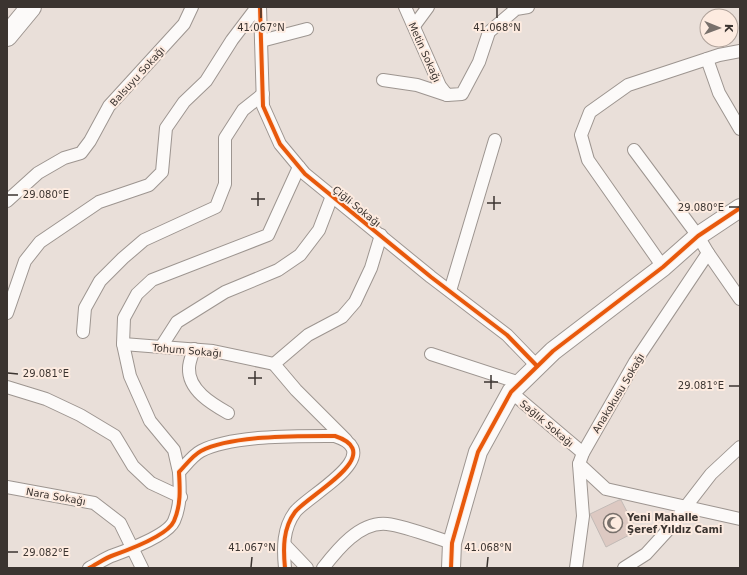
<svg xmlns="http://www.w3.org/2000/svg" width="747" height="575" font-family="'DejaVu Sans',sans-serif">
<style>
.building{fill:#ddc9c2;stroke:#c2bab6}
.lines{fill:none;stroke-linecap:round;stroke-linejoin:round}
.street-casing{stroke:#9d9590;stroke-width:14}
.secondary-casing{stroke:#9d9590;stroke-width:20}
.primary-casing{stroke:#9d9590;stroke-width:22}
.street{stroke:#fcfaf9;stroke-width:12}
.secondary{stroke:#fcfaf9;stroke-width:18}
.primary{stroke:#fcfaf9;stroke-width:20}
.cycleway-casing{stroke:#fdebe0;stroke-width:6}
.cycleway{stroke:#e8590c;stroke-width:4}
.ticks{fill:none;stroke:#3b3430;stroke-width:1.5}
.labels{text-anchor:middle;stroke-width:4;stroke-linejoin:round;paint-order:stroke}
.street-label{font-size:10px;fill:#3b3430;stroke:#fdebe0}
.poi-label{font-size:10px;font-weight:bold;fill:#3b3430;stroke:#fdebe0;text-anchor:start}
.ticks-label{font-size:10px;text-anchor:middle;fill:#3b3430;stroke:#fdebe0;stroke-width:4;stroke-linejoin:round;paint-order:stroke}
</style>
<rect width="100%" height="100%" fill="#e9dfd9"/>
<path class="building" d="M619,500H621L637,531L606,547L590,514Z"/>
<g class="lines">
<defs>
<g id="street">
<path d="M260,7L263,106L280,144L305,174L431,277L507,335L537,366"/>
<path d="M405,7L440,86L447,95L462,94L479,62L489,32L516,9L528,7"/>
<path d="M414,26L428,7"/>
<path d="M261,41L307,29"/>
<path d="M707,59L719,93L740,129"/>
<path d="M383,80L417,85L447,95"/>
<path d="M7,201L38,173L64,158L81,153L90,141L109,106L184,24L192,7"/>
<path d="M708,253L740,299"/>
<path d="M663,267L588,160L581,135L590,112L628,85L719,55L740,51"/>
<path d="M450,291L495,140"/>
<path d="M7,313L25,261L40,242L99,202L149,185L162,172L166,128L184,102L206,81L232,40L257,7"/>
<path d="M83,332L85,308L100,281L123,258L144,240L216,207L225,184V138L243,110L263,94"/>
<path d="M123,344L213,351L274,364"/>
<path d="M161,347L177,322L225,292L278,270L300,255L319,230L332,196"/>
<path d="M194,349C192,355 189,362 189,368C188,390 212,404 228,413"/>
<path d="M431,354L520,383"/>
<path d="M7,387L46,399L80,415L115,436L133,466L151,483L181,497"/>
<path d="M511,392L583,453"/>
<path d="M346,440L296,390L274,364L308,335L342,317L355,302L371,268L381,235"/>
<path d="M579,464L606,489L740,519"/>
<path d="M179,472L174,450L150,421L130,376L123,344L124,318L137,294L152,280L268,235L299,167"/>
<path d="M7,487L94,503L120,523L142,568"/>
<path d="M285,545L307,568"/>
<path d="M89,568C97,564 105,558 114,555C128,550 168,535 174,521C181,505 180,489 179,472C185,466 193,455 201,451C232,435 299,436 335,436C389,454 308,495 295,512C283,528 283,548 285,568"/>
<path d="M323,568C337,550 360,521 387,524C405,526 433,537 452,543"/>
<path d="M576,568L583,516L579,464L583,453L635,362L708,253L698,236L634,150"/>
<path d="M624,568L646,554L667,531L711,474L740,447"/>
</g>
<path id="secondary" d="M451,568L452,543L478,452L511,392L553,351L663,267L698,236L740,208"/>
<path id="primary" d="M7,36L31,7"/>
</defs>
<use href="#street" class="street-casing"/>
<use href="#secondary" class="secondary-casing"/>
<use href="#primary" class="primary-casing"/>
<use href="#street" class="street"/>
<use href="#secondary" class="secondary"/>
<use href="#primary" class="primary"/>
<defs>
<g id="cycleway">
<path d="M260,7L263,106L280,144L305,174L431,277L507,335L537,366"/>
<path d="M89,568C97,564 105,558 114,555C128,550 168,535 174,521C181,505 180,489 179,472C185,466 193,455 201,451C232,435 299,436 335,436C389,454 308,495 295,512C283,528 283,548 285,568"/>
<path d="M451,568L452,543L478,452L511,392L553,351L663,267L698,236L740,208"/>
</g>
</defs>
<use href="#cycleway" class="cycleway-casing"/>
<use href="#cycleway" class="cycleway"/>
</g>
<path class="ticks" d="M261,18V8M497,18V8M8,195H18M251,199H265M487,203H501M258,206V192M729,207H739M494,210V196M8,373L18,374M248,378H262M484,382H498M255,385V371M729,386H739M491,389V375M8,552H18M251,567L252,557M487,567L488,557"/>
<defs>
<symbol id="mosque-ring" viewBox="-11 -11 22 22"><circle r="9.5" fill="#fdebe0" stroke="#78706b" stroke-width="1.5"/><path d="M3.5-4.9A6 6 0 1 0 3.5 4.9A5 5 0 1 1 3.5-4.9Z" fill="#78706b"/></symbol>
</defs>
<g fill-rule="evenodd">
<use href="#mosque-ring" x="602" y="512" width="22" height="22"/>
</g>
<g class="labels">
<g class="street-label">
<text transform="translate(425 52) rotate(66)" y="4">Metin Sokağı</text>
<text transform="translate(137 76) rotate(-48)" y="4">Balsuyu Sokağı</text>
<text transform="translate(357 206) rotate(39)" y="4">Çiğli Sokağı</text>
<text transform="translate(187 350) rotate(5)" y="4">Tohum Sokağı</text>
<text transform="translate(618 393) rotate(-59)" y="4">Anakokusu Sokağı</text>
<text transform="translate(547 423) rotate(40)" y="4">Sağlık Sokağı</text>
<text transform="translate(56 496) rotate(10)" y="4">Nara Sokağı</text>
</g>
<g class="poi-label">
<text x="627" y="521">Yeni Mahalle<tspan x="627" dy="12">Şeref Yıldız Cami</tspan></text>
</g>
</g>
<g class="ticks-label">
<text x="261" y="31">41.067°N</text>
<text x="497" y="31">41.068°N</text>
<text x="46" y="198">29.080°E</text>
<text x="701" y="211">29.080°E</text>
<text x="46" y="377">29.081°E</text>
<text x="701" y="389">29.081°E</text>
<text x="252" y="551">41.067°N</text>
<text x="488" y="551">41.068°N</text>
<text x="46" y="556">29.082°E</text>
</g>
<rect width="747" height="575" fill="none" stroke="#3b3430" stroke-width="16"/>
<g transform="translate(719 28) rotate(91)"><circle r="19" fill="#fdebe0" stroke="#afa29a"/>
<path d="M0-3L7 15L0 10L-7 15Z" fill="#78706b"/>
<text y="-6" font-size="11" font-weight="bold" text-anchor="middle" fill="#3b3430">K</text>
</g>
</svg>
